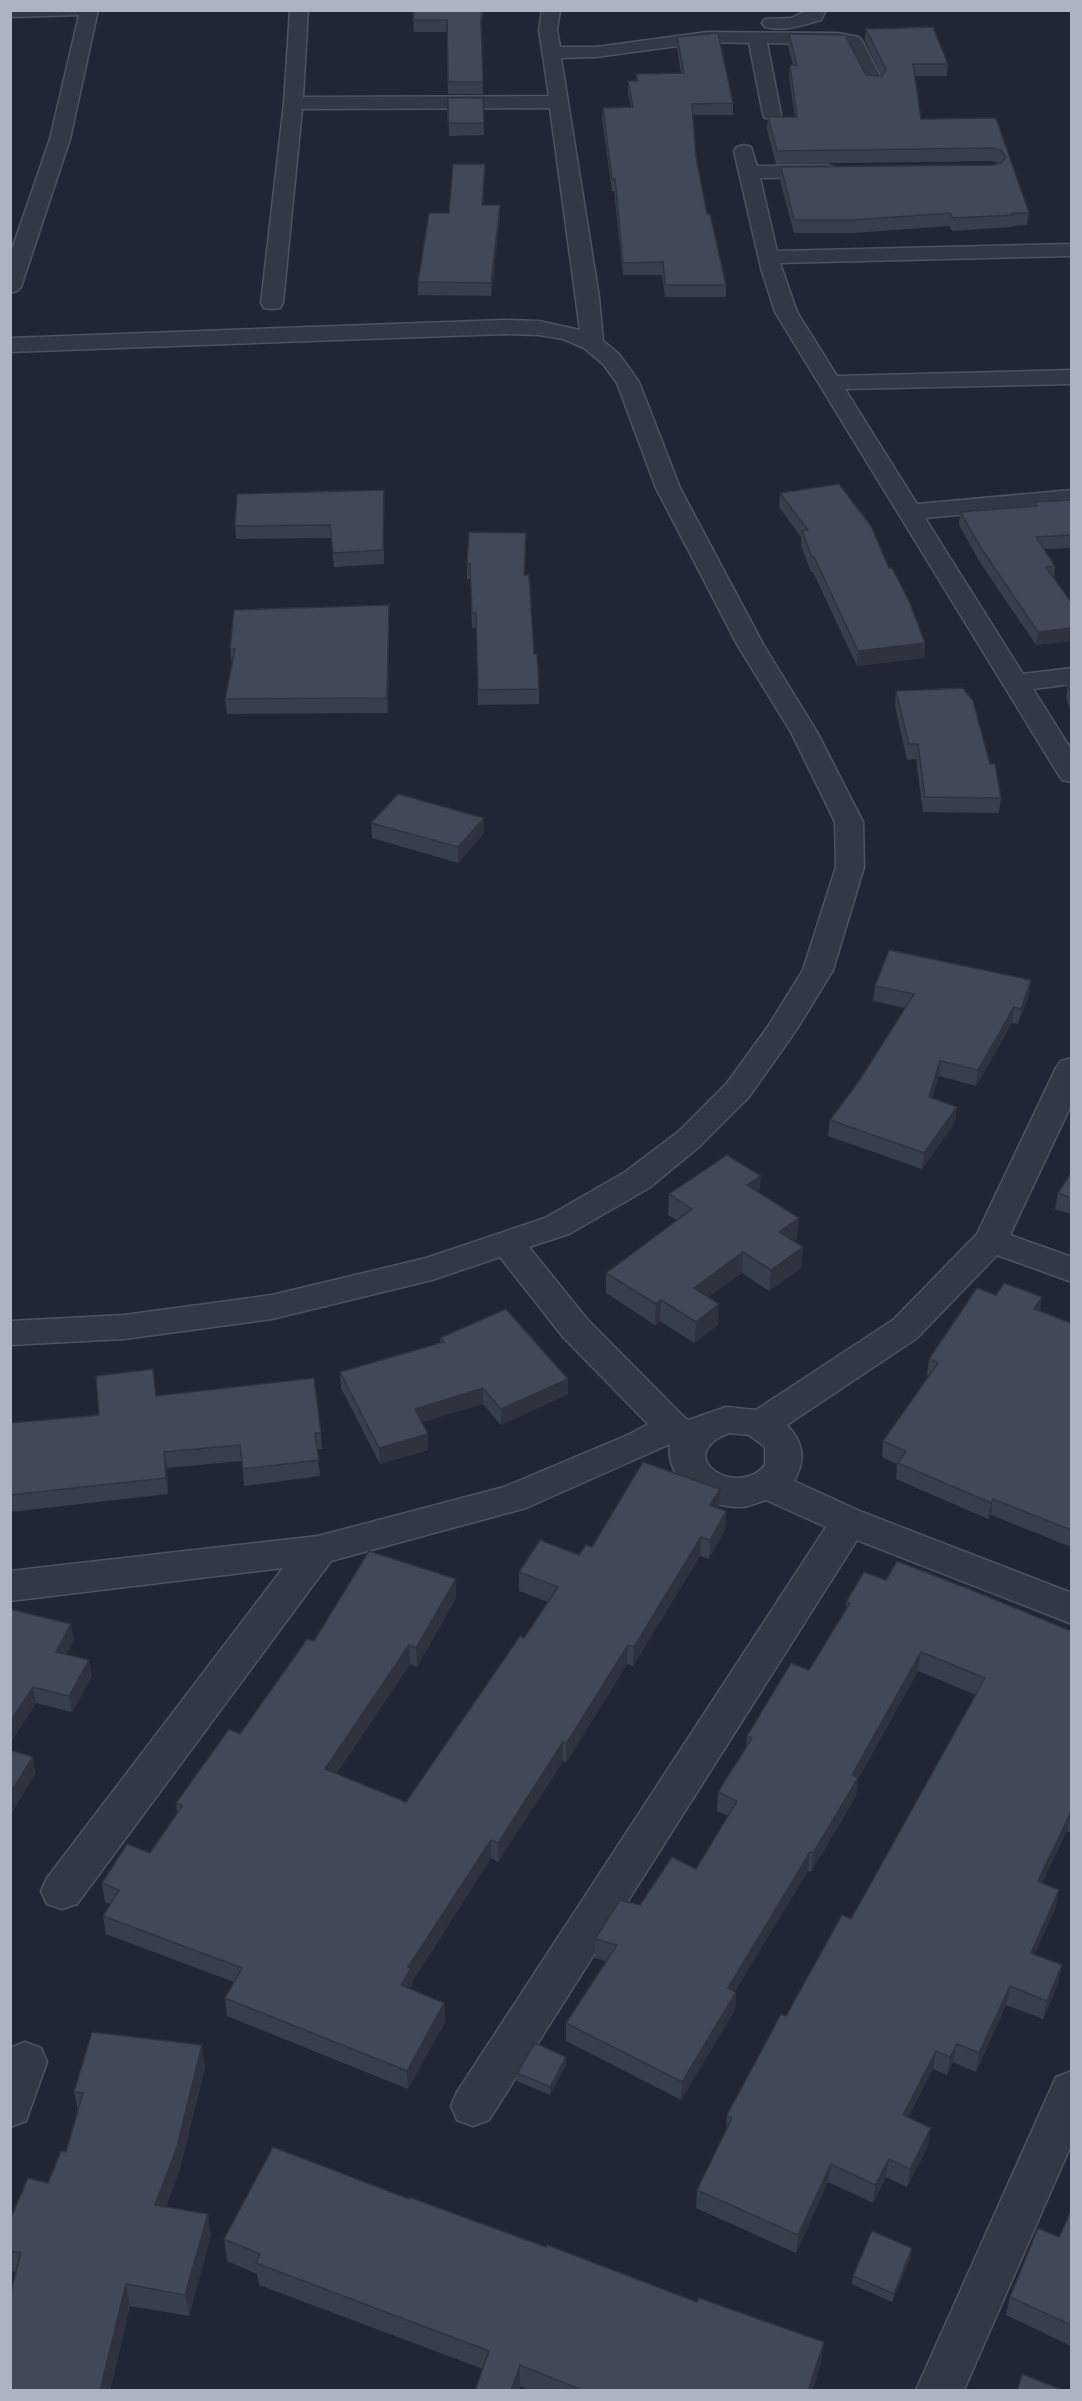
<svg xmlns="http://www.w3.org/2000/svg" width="1082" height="2401" font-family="'Noto Sans',sans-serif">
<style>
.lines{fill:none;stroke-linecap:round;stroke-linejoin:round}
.minor-casing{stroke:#4e535f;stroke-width:3}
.minor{fill:#333944;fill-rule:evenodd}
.wall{fill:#383f4c}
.shaded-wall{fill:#2e333e}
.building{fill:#414958;stroke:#2e333e;stroke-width:1.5}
</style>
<rect width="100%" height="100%" fill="#202633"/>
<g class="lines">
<defs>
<g id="minor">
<path d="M10,10H98L70,139L21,287L17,291L10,293V255L50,139L79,15L10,17Z"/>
<path d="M290,10H308L303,97L549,96L539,30L542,10H560L557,30L560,47H596L707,32L838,33L859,37L862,41L883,82L881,86H867L846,45L767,43L781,114L779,118H765L763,114L749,43L707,42L596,57L561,58L599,297L603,341L619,354L639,382L680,488L764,646L817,732L863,822L864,867L833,970L797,1029L749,1097L700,1146L649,1188L569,1234L529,1247L587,1319L685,1418L689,1420L726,1407L756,1410L893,1320L977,1234L1056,1068L1061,1061L1072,1058V1103L1010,1235L1072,1257V1282L997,1255L917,1338L787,1425C804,1443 806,1460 794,1481L862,1512L1072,1593V1624L857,1540L489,2120L473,2126L457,2120L451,2106L457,2092L826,1527L766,1500C759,1502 751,1506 743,1507C707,1509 665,1483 670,1444L526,1508L331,1561L77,1904L62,1909L47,1904L41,1891L47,1878L283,1568L10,1601V1571L318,1536L504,1487L628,1435L648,1424L563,1337L500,1257L432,1280L272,1319L124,1339L10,1345V1321L124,1315L272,1295L426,1258L545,1218L625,1172L678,1132L727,1083L769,1025L803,970L836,867L835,822L791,732L738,646L656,488L617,383L603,364L584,348L563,339L539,335L504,334L10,352V338L504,320L539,321L580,330L550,108L302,109L283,303L280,308L272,309L264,308L261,303L284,103ZM729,1433L749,1435L765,1447V1465C737,1500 670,1456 729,1433Z"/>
<path d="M808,10H826L821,20C802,25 784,32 765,27L762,23L765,19L791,18Z"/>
<path d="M744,145L751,147L757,166L826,165L833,167L836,171L833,175L826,177L760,178L777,251L1072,244V256L780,263L797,312L837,376L1072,370V384L845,389L917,504L1072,490V504L925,518L1023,674L1072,668V684L1033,689L1072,751V782L1062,780L1058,774L775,312L761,268L734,151L737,147Z"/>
<path d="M25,2042L41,2048L47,2062L26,2121L10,2127V2048Z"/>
<path d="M1072,2071V2143L964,2390H916L1056,2077Z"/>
</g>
</defs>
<use href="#minor" class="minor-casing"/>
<use href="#minor" class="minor"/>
</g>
<g class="wall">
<path d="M484,10L481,30L483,94H448L447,32H414L413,20Z"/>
<path d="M866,29L948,64L947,76H915L921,119L996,118L1029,213L1027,225L1012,226V227L952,231L949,226L853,233H794L780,180L781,167L993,165L1000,163L992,161L776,164L767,129L768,117H795L789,77L790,65H793L788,46L789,34L866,75L882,76L865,41Z"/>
<path d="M677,37L733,103V115H693L696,157L707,214L726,285V297H665L662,275H623L614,191H612L602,119L603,108L631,107L628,93V81H636V74L681,73L677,48Z"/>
<path d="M448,98H483L484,135L449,136Z"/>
<path d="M485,164L483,205L500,218L491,296L418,295V282L449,213Z"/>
<path d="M780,493L889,568L925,643L924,658L857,666L813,572H811L801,545V537L779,507Z"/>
<path d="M1071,500V548L1044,549L1055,566L1054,577L1071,602V641L1036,645L979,561L959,525L960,512L1034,506L1035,502Z"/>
<path d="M384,503V564L334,567L331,538L236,539L235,526Z"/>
<path d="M526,547L524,575L539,689V704L478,705L476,628H472L470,579H467V564Z"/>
<path d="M389,620L388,713L227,714L225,699L232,664L230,649Z"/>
<path d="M1068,685H1071V711L1066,698Z"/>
<path d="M896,691L990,764L1001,798L999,813L923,812L916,759L907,760L895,706Z"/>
<path d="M484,818V833L458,863L372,838L371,823Z"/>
<path d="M875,986L1029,995L1018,1024L1012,1023L976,1086L939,1076L932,1098L955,1122L922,1169L828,1136L830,1120L859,1081L905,1008L873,1001Z"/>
<path d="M1071,1173V1214L1055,1209L1058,1193Z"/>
<path d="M760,1193L797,1239L793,1241L803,1247L801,1268L769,1291L742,1273L708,1297L718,1325L694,1343L660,1321L655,1325L606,1293V1273L677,1220L668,1215L669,1194Z"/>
<path d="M1040,1311L1071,1323V1547L991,1515L988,1519L896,1479L897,1464L882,1457L883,1441L929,1376L927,1375L929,1359Z"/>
<path d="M440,1338L568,1394L501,1425L483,1404L422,1422L428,1450L380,1464L341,1388L340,1372L440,1343Z"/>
<path d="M156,1396L321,1433L322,1449H317L320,1476L244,1486L242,1461L167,1468L168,1494L10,1512V1423L99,1415Z"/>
<path d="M719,1508L726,1511L725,1530L709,1559L700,1556L633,1666L627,1664L566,1763L563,1761L498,1862L491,1858L412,1982V1986L410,1989L444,2003L445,2022L408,2089L227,2016L225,1998L234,1982L106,1934L103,1916L110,1904L105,1902L102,1883L150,1853L177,1814L176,1803L240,1734L314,1641L456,1579V1598L417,1667L410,1664L336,1774L406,1802L524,1638L548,1602L519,1591V1572L579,1555L592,1547Z"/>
<path d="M886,1580L1071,1631V1833L1067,1831L1042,1883L1059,1890L1055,1909L1034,1954L1062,1965L1058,1984L1043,2019L1006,2005L976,2072L953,2062L947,2075L933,2069L908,2117L928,2146L907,2187L886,2177L873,2203L828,2182L796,2253L696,2208L697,2190L726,2132L727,2115L786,2016L851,1919L976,1695L918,1671L858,1779L856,1796L811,1872L808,1871L735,1991L736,1992L735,2010L681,2100L566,2041V2023L606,1961L595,1958V1939L640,1905L696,1869L728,1816L717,1811L718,1792L746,1748L747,1736L809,1670L846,1610V1602Z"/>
<path d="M10,1609L74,1640L66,1654L92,1676L72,1712L36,1703L10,1743Z"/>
<path d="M566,2057V2065L550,2095L517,2081V2073Z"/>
<path d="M205,2067L180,2169L166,2207L211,2235L189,2316L130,2306L110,2391H10L16,2272L10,2271V2220L48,2183L66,2152L78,2111L74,2092Z"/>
<path d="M1071,2211V2346L1006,2315L1010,2297L1059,2237Z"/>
<path d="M224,2239L821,2363L812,2391H530L520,2386L519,2391H475L483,2369L259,2285L257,2274L227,2261Z"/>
<path d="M911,2256L892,2302L852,2284L853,2276Z"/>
</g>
<g class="shaded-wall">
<path d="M482,10H484L481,31V19Z"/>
<path d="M485,164V177L482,218V205Z"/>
<path d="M500,205V218L491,296V283Z"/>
<path d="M526,533V547L524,590V575Z"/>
<path d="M389,605V620L388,713L387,698Z"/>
<path d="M10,609L12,620L10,627Z"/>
<path d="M1071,628V641L1036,645L1038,632Z"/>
<path d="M925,643L924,658L857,666L858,651Z"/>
<path d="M484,818V833L458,863V847Z"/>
<path d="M1031,980L1029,995L1018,1024L1021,1009Z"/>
<path d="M1014,1007L1012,1023L976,1086L978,1070Z"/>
<path d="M940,1061L939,1076L928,1113L929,1097Z"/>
<path d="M957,1107L955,1122L922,1169L924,1153Z"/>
<path d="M761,1176L759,1196L747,1185Z"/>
<path d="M799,1218L797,1239L778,1252L779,1232Z"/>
<path d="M803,1247L801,1268L769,1291L771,1270Z"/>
<path d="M743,1252L742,1273L693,1308L694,1288Z"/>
<path d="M1042,1297L1040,1313L1034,1309Z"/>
<path d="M661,1300L660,1321L655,1325L656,1304Z"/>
<path d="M719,1304L718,1325L694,1343L696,1322Z"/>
<path d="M568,1379V1394L501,1425V1409Z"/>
<path d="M483,1388V1404L415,1424V1409Z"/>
<path d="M428,1434V1450L380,1464L379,1448Z"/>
<path d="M164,1452L167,1468L168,1494L166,1478Z"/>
<path d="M720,1489L719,1508L709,1524L710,1505Z"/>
<path d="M993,1499L991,1515L988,1519L991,1503Z"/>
<path d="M726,1511L725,1530L709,1559L710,1540Z"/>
<path d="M701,1537L700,1556L633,1666L634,1647Z"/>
<path d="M456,1579V1598L417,1667L416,1648Z"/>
<path d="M71,1624L74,1640L59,1668L56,1652Z"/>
<path d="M409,1645L410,1664L327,1788L325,1769Z"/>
<path d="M628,1645L627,1664L566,1763V1744Z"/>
<path d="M921,1652L918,1671L858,1779L856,1796L811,1872L813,1853L852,1775Z"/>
<path d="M89,1660L92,1676L72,1712L69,1696Z"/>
<path d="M33,1687L36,1703L10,1743V1722Z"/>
<path d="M563,1742V1761L498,1862V1843Z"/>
<path d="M33,1757L36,1773L11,1814L10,1793Z"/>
<path d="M1071,1812L1067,1831L1034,1900L1038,1881Z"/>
<path d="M491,1840V1858L412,1982V1986L402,2004L401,1985L408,1967Z"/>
<path d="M810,1852L808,1871L726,2006L728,1988Z"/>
<path d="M1059,1890L1055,1909L1027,1971L1031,1953Z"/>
<path d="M1062,1965L1058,1984L1043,2019L1047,2001Z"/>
<path d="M1010,1986L1006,2005L976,2072L979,2053Z"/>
<path d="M736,1992L735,2010L681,2100L682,2082Z"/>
<path d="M444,2003L445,2022L408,2089L407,2071Z"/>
<path d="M957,2044L953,2062L947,2075L950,2057Z"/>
<path d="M202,2045L205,2067L180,2169L159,2226L155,2205Z"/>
<path d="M936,2051L933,2069L900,2133L903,2115Z"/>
<path d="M566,2057V2065L550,2095V2087Z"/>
<path d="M931,2128L928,2146L907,2187L910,2169Z"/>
<path d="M889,2159L886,2177L873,2203L875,2185Z"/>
<path d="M831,2164L828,2182L796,2253L798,2235Z"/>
<path d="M208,2214L211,2235L189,2316L185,2295Z"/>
<path d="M912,2248L911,2256L892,2302L894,2294Z"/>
<path d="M126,2284L130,2306L110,2391H100Z"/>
<path d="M824,2342L821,2363L812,2391H808Z"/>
<path d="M520,2365V2386L519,2391H511Z"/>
</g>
<g class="building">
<path d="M414,10H482L481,19L483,82H448L447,20H413Z"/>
<path d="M933,27L948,64H913L921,119L996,118L1029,213H1012L1013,215L953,218L950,213L854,220H794L781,167L993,165L1001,163L1006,157L1001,150L993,148L777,151L768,117H797L790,65H797L789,34L845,35L866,75L882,76L886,69L866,29Z"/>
<path d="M718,33L733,103L692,104L696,157L707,214H710L726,285H665L663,262L623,263L615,179H612L603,108L633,107L628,81H638L636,74L684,73L677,37Z"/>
<path d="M448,98H483L484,123H448Z"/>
<path d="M453,164H485L482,205H500L491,283L418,282L429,213H449Z"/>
<path d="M839,484L871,526L889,568H892L909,601L925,643L858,651L814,557H812L802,531L808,530L780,493Z"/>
<path d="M384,490L383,550L333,553L330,525L235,526L237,494Z"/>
<path d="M1071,500V535L1036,537L1055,566L1046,567L1071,602V628L1038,632L981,548L960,512L1037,506L1035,502Z"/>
<path d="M469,532L526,533L524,575H529L534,654H537L539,689L478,690L476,613H472L470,564H467Z"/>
<path d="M389,605L387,698L225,699L235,649H230L234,610Z"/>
<path d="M1068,685H1071V693Z"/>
<path d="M963,688L973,701L990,764H995L1001,798L925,797L918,744H909L896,691Z"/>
<path d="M398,794L484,818L458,847L371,823Z"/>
<path d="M889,950L1031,980L1021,1009L1014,1007L978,1070L940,1061L929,1097L957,1107L924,1153L830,1120L859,1081L914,994L875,986Z"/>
<path d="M727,1155L761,1176L747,1185L799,1218L779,1232L803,1247L771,1270L743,1252L694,1288L719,1304L696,1322L661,1300L656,1304L606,1273L692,1209L669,1194Z"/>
<path d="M1071,1173V1198L1058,1193Z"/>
<path d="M1004,1283L1042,1297L1034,1309L1071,1323V1530L993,1499L991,1503L898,1463L906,1451L883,1441L938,1363L929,1359L977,1288L996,1295Z"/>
<path d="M506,1309L568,1379L501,1409L483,1388L415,1409L428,1434L379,1448L340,1372L444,1342L440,1338Z"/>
<path d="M153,1369L156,1396L314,1378L321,1433H315L319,1460L243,1469L240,1445L164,1452L166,1478L10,1495V1423L99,1415L96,1376Z"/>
<path d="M643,1462L720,1489L710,1505L726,1511L710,1540L701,1537L634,1647L628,1645L566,1744L563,1742L498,1843L491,1840L408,1967L411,1968L401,1985L444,2003L407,2071L225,1998L242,1968L103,1916L119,1890L102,1883L127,1844L150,1853L182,1806L176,1803L229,1729L240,1734L307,1639L314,1641L369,1551L456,1579L416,1648L409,1645L325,1769L406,1802L520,1636L524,1638L558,1587L519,1572L540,1540L579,1555L586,1545L592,1547Z"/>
<path d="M897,1561L979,1593L1071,1631V1812L1038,1881L1059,1890L1031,1953L1062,1965L1047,2001L1010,1986L979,2053L957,2044L950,2057L936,2051L903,2115L931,2128L910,2169L889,2159L875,2185L831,2164L798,2235L697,2190L732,2118L727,2115L781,2014L786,2016L842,1915L851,1919L985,1678L921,1652L852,1775L858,1778L813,1853L810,1852L728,1988L736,1992L682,2082L566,2023L617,1945L595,1939L620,1900L640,1905L672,1857L696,1869L737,1801L718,1792L752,1738L747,1736L791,1663L809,1670L850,1603L846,1602L864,1572L886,1580Z"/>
<path d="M10,1609L71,1624L56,1652L89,1660L69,1696L33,1687L10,1722Z"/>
<path d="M10,1750L33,1757L10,1793Z"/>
<path d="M92,2032L202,2045L177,2147L155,2205L208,2214L185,2295L126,2284L100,2391H10V2296L21,2253L10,2251V2220L28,2178L48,2183L61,2151L66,2152L83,2093L74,2092Z"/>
<path d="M535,2043L566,2057L550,2087L517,2073Z"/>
<path d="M273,2147L409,2199V2197L546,2247L547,2245L697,2302L699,2298L824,2342L808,2391H584L520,2365L511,2391H475L489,2351L256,2263L260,2254L224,2239Z"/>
<path d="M1071,2211V2325L1010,2297L1038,2228L1059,2237Z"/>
<path d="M872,2231L912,2248L894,2294L853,2276Z"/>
<path d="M1022,2374L1065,2391H1017Z"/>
</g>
<rect width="1082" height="2401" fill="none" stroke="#adb3c1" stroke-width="24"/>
</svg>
